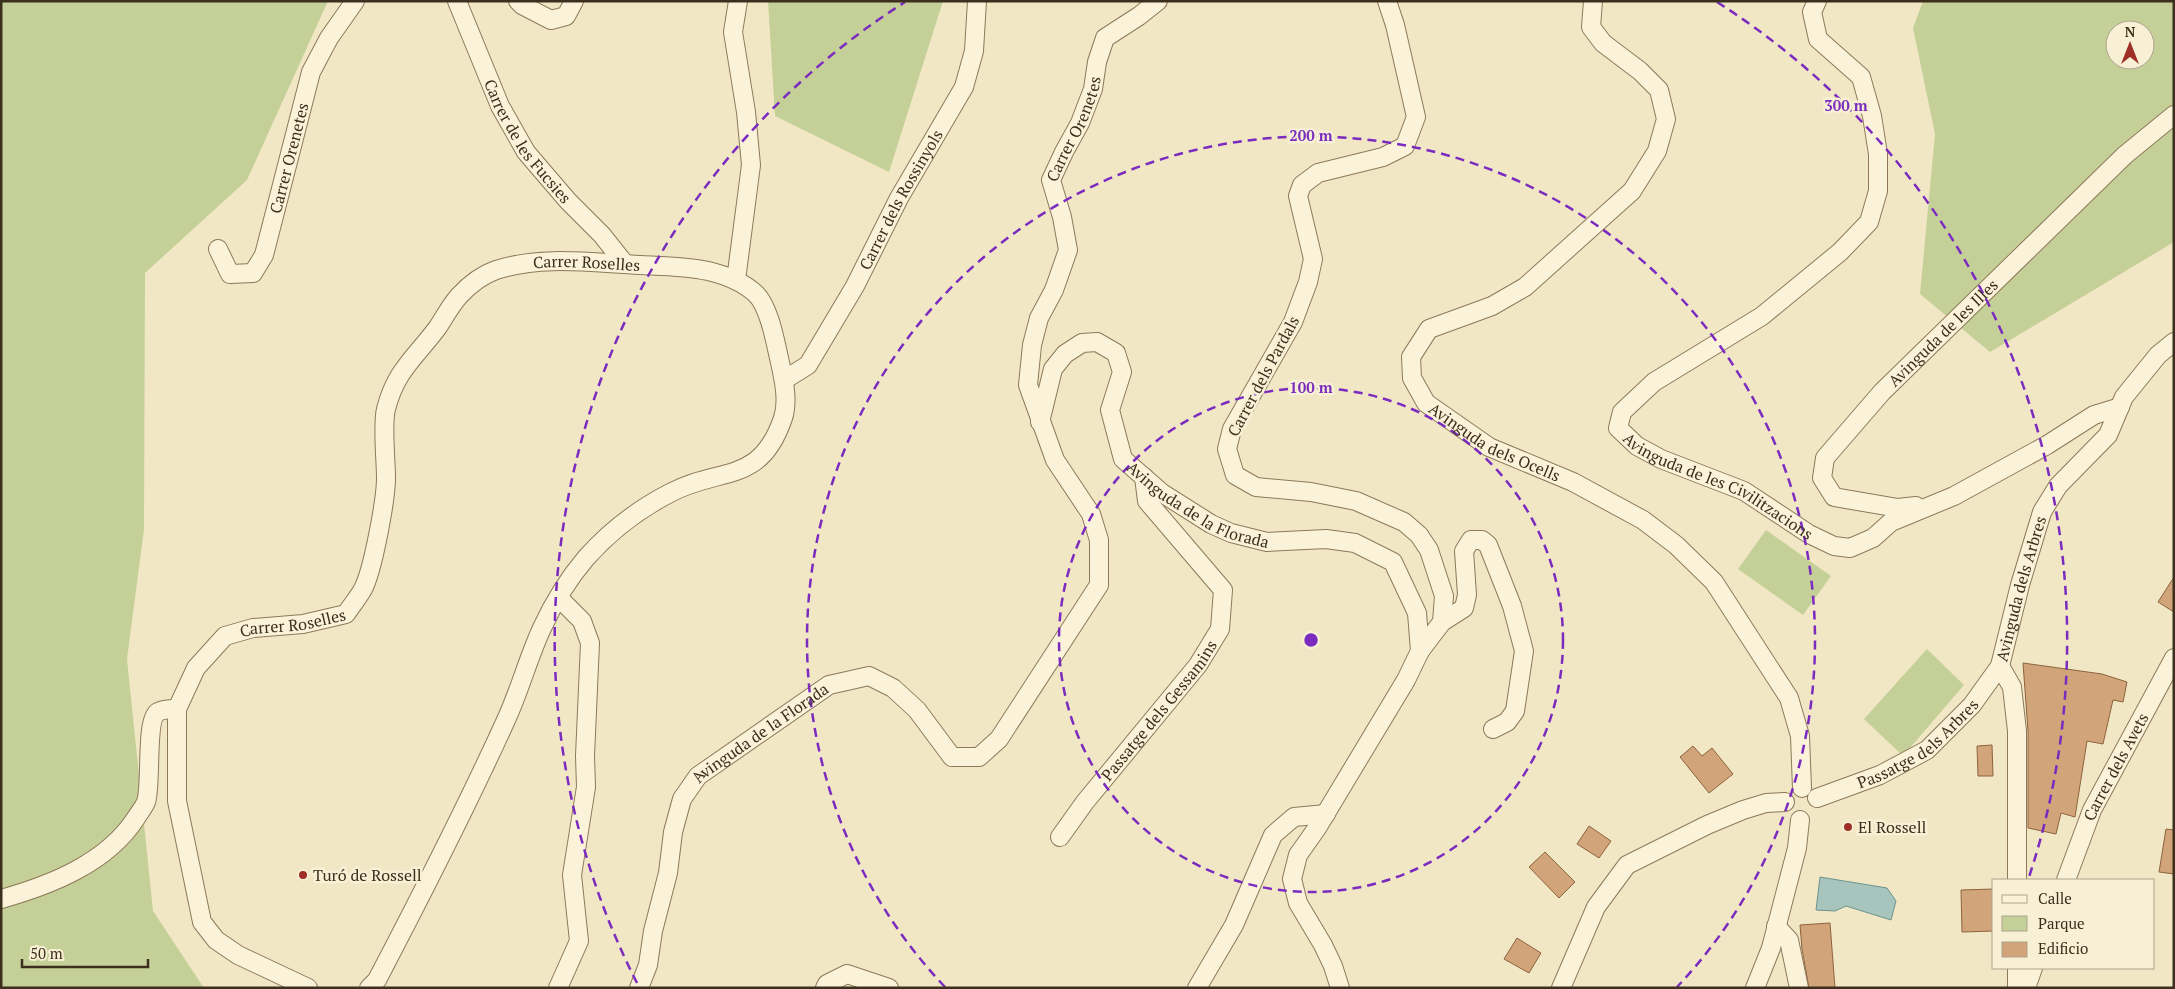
<svg xmlns="http://www.w3.org/2000/svg" width="2175" height="989" font-family="'PT Serif',serif">
<style>
.green{fill:#c5d098;fill-rule:evenodd}
.water{fill:#a7c4bd;stroke:#6d938c}
.building{fill:#d1a479;stroke:#8d633e}
.lines{fill:none;stroke-linecap:round;stroke-linejoin:round}
.minor-casing{stroke:#8d795a;stroke-width:20}
.minor{stroke:#fbf3d9;stroke-width:18}
.ring{fill:none;stroke:#7b2cbf;stroke-width:2.5;stroke-dasharray:9 6}
.poi-dot{fill:#9f2e26;stroke:#f7f0d5;stroke-width:2}
.labels{text-anchor:middle;stroke-width:5;stroke-linejoin:round;paint-order:stroke}
.street-label{font-size:16px;fill:#3c2f1e;stroke:#f7f0d5}
.poi-label{font-size:16px;fill:#3c2f1e;stroke:#f7f0d5;text-anchor:start}
.centre{fill:#7b2cbf;stroke:#f7f0d5;stroke-width:2.5}
.ring-label{font-size:15px;text-anchor:middle;font-weight:bold;fill:#7b2cbf;stroke:#f7f0d5;stroke-width:5;stroke-linejoin:round;paint-order:stroke}
</style>
<rect width="100%" height="100%" fill="#f1e7c5"/>
<g class="green">
<path d="M1,1H328L247,180L145,273L144,529L127,659L153,911L204,988H1Z"/>
<path d="M768,1H943L889,172L775,116Z"/>
<path d="M1923,1H2174V242L1990,352L1920,294L1935,134L1913,28ZM2115,30H2145V60H2115Z"/>
<path d="M1766,530L1831,576L1803,615L1738,569Z"/>
<path d="M1927,649L1964,685L1903,756L1864,719Z"/>
</g>
<path class="water" d="M1820,877L1887,888L1896,901L1891,920L1846,906L1835,911L1816,910Z"/>
<g class="building">
<path d="M2174,577V612L2158,602Z"/>
<path d="M2023,663L2102,674L2127,682L2123,702L2113,700L2103,744L2087,741L2075,817L2061,813L2056,834L2028,828V731Z"/>
<path d="M1992,745L1993,776H1978L1977,746Z"/>
<path d="M1693,746L1702,756L1712,748L1733,774L1709,793L1680,757Z"/>
<path d="M1589,826L1611,841L1599,858L1577,844Z"/>
<path d="M2166,829L2174,830V874L2159,872Z"/>
<path d="M1545,852L1575,882L1559,898L1529,867Z"/>
<path d="M1994,889V931L1962,932L1961,890Z"/>
<path d="M1830,923L1835,988H1809L1802,949L1800,925Z"/>
<path d="M1517,938L1541,953L1529,973L1504,959Z"/>
</g>
<g class="lines">
<defs>
<g id="minor">
<path id="s1" d="M457,1L500,106L526,152L568,201L602,235L625,264"/>
<path d="M518,1L522,5L551,20L566,16L574,1"/>
<path d="M1387,1L1395,25L1416,117L1405,146L1383,157L1318,173L1302,185L1298,196L1313,259L1308,282L1293,322L1232,429L1227,449L1235,475L1256,487L1311,492L1356,501L1404,522L1419,535L1429,550L1444,596L1442,622L1420,651"/>
<path id="s2" d="M1593,1L1591,27L1603,43L1640,71L1659,90L1666,119L1657,151L1632,191L1525,287L1492,306L1429,329L1411,357L1412,378L1426,403L1489,447L1573,482L1643,520L1676,545L1714,582L1789,698L1800,736L1802,788"/>
<path id="s3" d="M1817,1L1812,12L1818,39L1861,77L1872,116L1878,154V191L1869,222L1840,252L1762,316L1654,382L1622,412L1618,428L1637,446L1661,459L1744,491L1809,534L1834,546L1850,548L1873,538L1891,522L1954,496L2047,445L2094,415L2120,407"/>
<path id="s4" d="M218,249L230,274L253,273L264,255L311,72L329,38L355,1"/>
<path d="M736,280L751,165L746,112L733,32L738,1"/>
<path id="s5" d="M784,380L808,365L855,286L899,198L964,87L974,51L977,1"/>
<path id="s6" d="M1040,422L1053,369L1065,354L1082,343L1097,342L1116,353L1122,372L1110,410L1123,459L1162,493L1211,524L1231,533L1267,542L1326,539L1355,543L1393,562L1417,613L1420,651L1406,680L1317,828L1298,855L1292,879L1298,903L1323,945L1333,966L1340,988"/>
<path id="s7" d="M1916,506L1898,508L1834,497L1822,478L1825,458L1882,392L2125,155L2174,115"/>
<path d="M1442,622L1464,608L1467,595L1464,551L1471,540H1482L1488,545L1512,606L1524,651L1515,711L1507,722L1493,729"/>
<path d="M2000,666L2012,687L2017,731V880"/>
<path id="s8" d="M1817,798L1880,775L1927,750L1972,705L2000,666L2020,585L2042,512L2058,486L2108,435L2124,397L2158,355L2174,342"/>
<path id="s9" d="M1060,837L1085,802L1198,665L1220,629L1223,590L1147,501L1144,477"/>
<path id="s10" d="M2066,880L2092,810L2174,658"/>
<path d="M1,899C51,885 107,863 136,818C139,813 144,807 146,802C152,785 145,720 158,712C163,709 171,709 177,709"/>
<path d="M1776,926L1789,940L1799,988"/>
<path d="M2017,968V988"/>
<path d="M2017,985H2027L2033,968"/>
<path id="s11" d="M308,988L238,955L216,940L202,922L177,801V709L196,668L225,636L253,628L303,624L346,614C351,606 358,598 363,589C373,570 386,499 386,478C386,460 382,424 386,409C396,370 415,358 438,327C445,316 451,305 459,296C470,284 482,275 496,270C543,255 593,263 640,265C663,266 686,266 708,271C725,275 743,282 756,294C769,307 775,340 779,358C783,376 789,400 783,418C760,486 720,466 670,493C639,509 610,531 586,558C569,578 553,604 542,628C528,658 520,690 506,720C466,808 422,894 377,980L369,988"/>
<path d="M558,988L579,941L572,875L586,787L585,756L590,643L582,621L559,598"/>
<path id="s12" d="M639,988L648,965L653,931L668,873L673,832L682,799L698,776L829,685L869,676L893,688L917,710L952,757H979L999,739L1099,585V540L1091,514L1055,460L1028,385L1032,345L1039,318L1054,290L1068,250L1062,217L1051,180L1064,152L1080,123L1093,89L1097,62L1105,38L1139,16L1158,1"/>
<path d="M825,988L827,984L847,974L889,988"/>
<path d="M1197,988L1234,925L1273,835L1294,817L1326,814"/>
<path d="M1561,988L1596,907L1627,865L1707,825L1743,810L1766,803L1785,802"/>
<path d="M1755,988L1771,948L1797,848L1800,820"/>
</g>
</defs>
<use href="#minor" class="minor-casing"/>
<use href="#minor" class="minor"/>
</g>
<g class="ring">
<circle cx="1311" cy="640" r="252"/>
<path d="M945 987A504 504 0 1 1 1677 987"/>
<path d="M637 983A756 756 0 0 1 905 2M1717 2A756 756 0 0 1 2028 880"/>
</g>
<g class="poi-dot">
<circle cx="1848" cy="827" r="5"/>
<circle cx="303" cy="875" r="5"/>
</g>
<g class="labels">
<g class="street-label">
<text dy="6" stroke="none"><textPath href="#s12" startOffset="1266">Carrer Orenetes</textPath></text>
<text dy="6" stroke="none"><textPath href="#s1" startOffset="158">Carrer de les Fucsies</textPath></text>
<text dy="6" stroke="none"><textPath href="#s4" startOffset="172">Carrer Orenetes</textPath></text>
<text dy="6" stroke="none"><textPath href="#s5" startOffset="218">Carrer dels Rossinyols</textPath></text>
<text dy="6" stroke="none"><textPath href="#s11" startOffset="1040">Carrer Roselles</textPath></text>
<text dy="6" stroke="none"><textPath href="#s7" startOffset="298">Avinguda de les Illes</textPath></text>
<text transform="translate(1263 376) rotate(-62)" y="6">Carrer dels Pardals</text>
<text dy="6" stroke="none"><textPath href="#s2" startOffset="641">Avinguda dels Ocells</textPath></text>
<text dy="6" stroke="none"><textPath href="#s3" startOffset="692">Avinguda de les Civilitzacions</textPath></text>
<text dy="6" stroke="none"><textPath href="#s6" startOffset="331">Avinguda de la Florada</textPath></text>
<text dy="6" stroke="none"><textPath href="#s8" startOffset="312">Avinguda dels Arbres</textPath></text>
<text dy="6" stroke="none"><textPath href="#s11" startOffset="500">Carrer Roselles</textPath></text>
<text dy="6" stroke="none"><textPath href="#s9" startOffset="161">Passatge dels Gessamins</textPath></text>
<text dy="6" stroke="none"><textPath href="#s12" startOffset="298">Avinguda de la Florada</textPath></text>
<text dy="6" stroke="none"><textPath href="#s8" startOffset="116">Passatge dels Arbres</textPath></text>
<text dy="6" stroke="none"><textPath href="#s10" startOffset="124">Carrer dels Avets</textPath></text>
</g>
<g class="poi-label">
<text x="1858" y="833">El Rossell</text>
<text x="313" y="881">Turó de Rossell</text>
</g>
</g>
<circle cx="1311" cy="640" r="8" class="centre"/>
<g class="ring-label">
<text x="1846" y="111">300 m</text>
<text x="1311" y="141">200 m</text>
<text x="1311" y="393">100 m</text>
</g>
<rect width="2175" height="989" fill="none" stroke="#3c2f1e" stroke-width="5"/>
<rect x="1992" y="879" width="162" height="90" fill="#f7f0d5" stroke="#aca38c"/>
<rect x="2002" y="895" width="25" height="8" fill="#fbf3d9" stroke="#aca38c"/>
<text x="2038" y="904" font-size="15" fill="#3c2f1e">Calle</text>
<rect x="2002" y="916" width="25" height="15" fill="#c5d098" stroke="#aca38c"/>
<text x="2038" y="929" font-size="15" fill="#3c2f1e">Parque</text>
<rect x="2002" y="942" width="25" height="15" fill="#d1a479" stroke="#aca38c"/>
<text x="2038" y="954" font-size="15" fill="#3c2f1e">Edificio</text>
<g transform="translate(2130 45)"><circle r="24" fill="#f7f0d5" stroke="#aca38c"/>
<path d="M0-4L9 19L0 12L-9 19Z" fill="#9f2e26"/>
<text y="-8" font-size="14" font-weight="bold" text-anchor="middle" fill="#3c2f1e">N</text>
</g>
<path d="M22 959v8h126v-8" fill="none" stroke="#3c2f1e" stroke-width="2.5"/>
<text x="30" y="959" font-size="15" fill="#3c2f1e" stroke="#f7f0d5" stroke-width="4" paint-order="stroke">50 m</text>
</svg>
